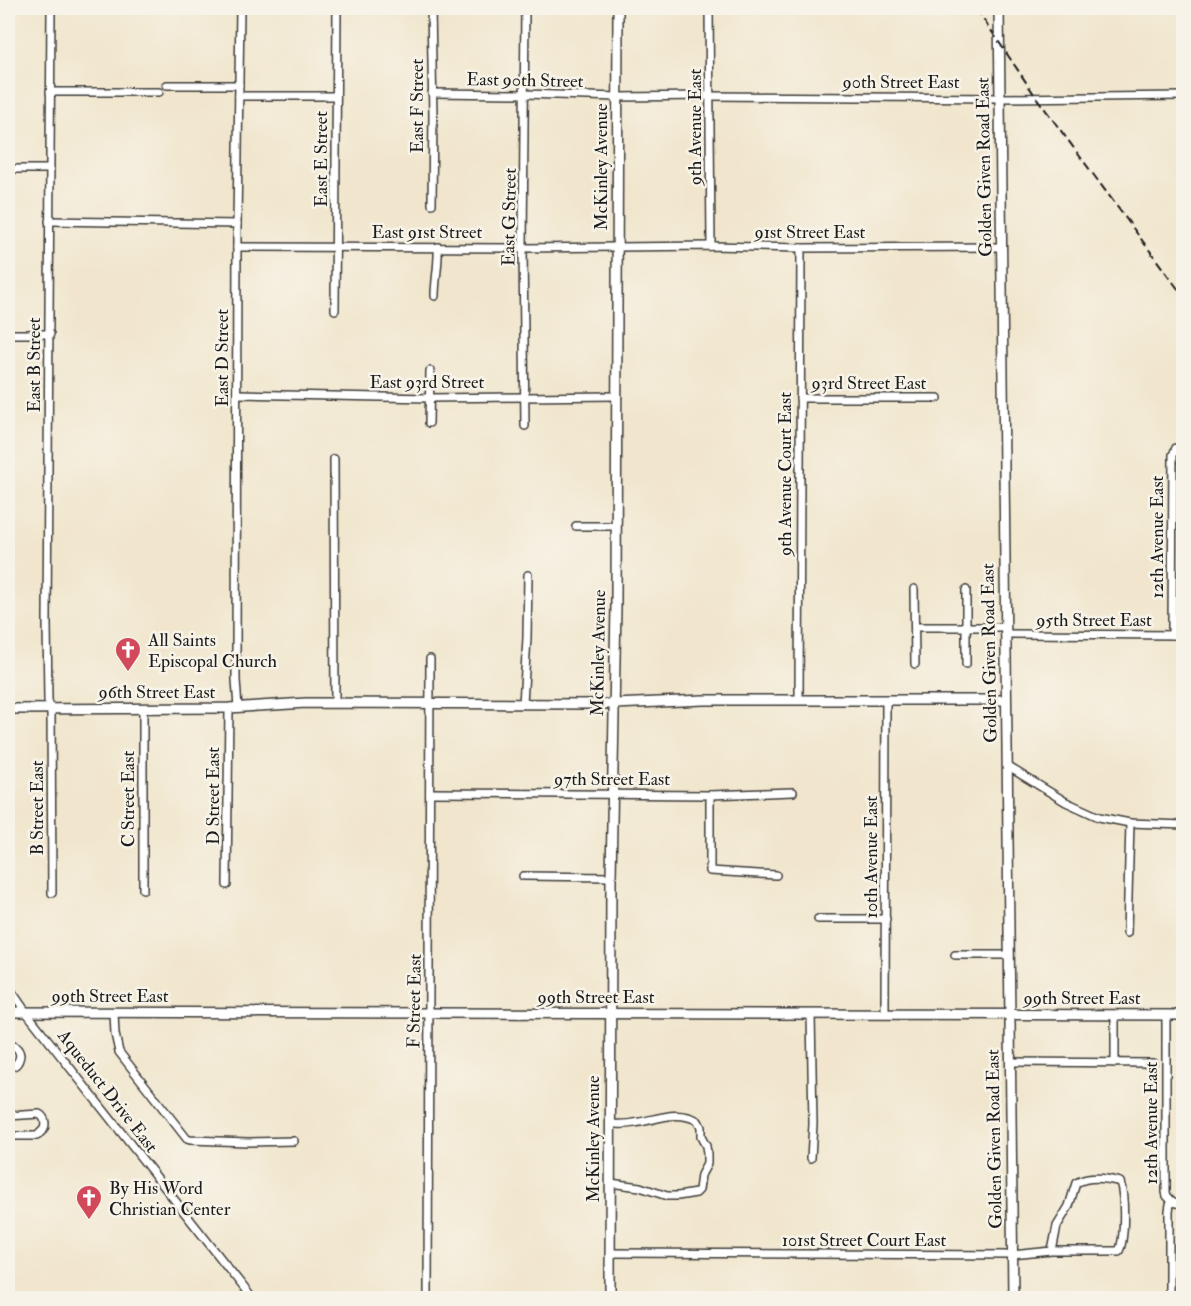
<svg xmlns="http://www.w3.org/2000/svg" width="1191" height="1306" font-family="'IM FELL Double Pica',serif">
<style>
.green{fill:#8fd38c;stroke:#567854;stroke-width:1.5}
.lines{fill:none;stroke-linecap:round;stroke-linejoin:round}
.minor-casing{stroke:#3c3a37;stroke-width:10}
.tertiary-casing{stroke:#3c3a37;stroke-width:12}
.minor{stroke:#fff;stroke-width:7}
.tertiary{stroke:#fff;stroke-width:9}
.rail{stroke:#1c1c1c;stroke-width:2;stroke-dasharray:9 4.5;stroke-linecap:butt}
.labels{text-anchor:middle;stroke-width:5;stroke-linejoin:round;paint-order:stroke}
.street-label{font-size:18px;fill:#1c1c1c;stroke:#f7f3e8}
.poi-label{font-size:18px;fill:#1c1c1c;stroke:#f7f3e8;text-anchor:start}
</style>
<rect width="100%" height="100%" fill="#f7f3e8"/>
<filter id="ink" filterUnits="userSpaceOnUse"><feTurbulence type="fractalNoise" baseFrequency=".0167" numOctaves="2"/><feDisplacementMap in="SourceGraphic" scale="12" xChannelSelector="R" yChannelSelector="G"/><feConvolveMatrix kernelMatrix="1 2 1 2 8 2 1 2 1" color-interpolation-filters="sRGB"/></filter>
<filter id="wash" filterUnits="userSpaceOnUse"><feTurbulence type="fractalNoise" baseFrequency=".008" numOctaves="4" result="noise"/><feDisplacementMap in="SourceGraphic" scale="24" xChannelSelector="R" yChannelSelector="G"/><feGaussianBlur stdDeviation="1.35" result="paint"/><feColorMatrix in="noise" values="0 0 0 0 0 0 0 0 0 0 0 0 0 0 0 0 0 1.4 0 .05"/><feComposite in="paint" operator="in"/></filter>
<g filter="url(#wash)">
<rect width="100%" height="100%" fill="#f1e6cd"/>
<path class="green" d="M1099,8H1183L1184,10L1099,11Z"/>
</g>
<g filter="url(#ink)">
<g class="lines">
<defs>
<g id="minor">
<path d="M51,8L47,622L48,701L51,710L52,893"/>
<path d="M431,8L433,116L432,204"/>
<path d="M525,8L523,248L525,426"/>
<path d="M709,8L711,246"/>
<path d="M167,85H239"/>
<path d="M50,92H159"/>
<path d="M432,93L525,94L618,97L709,96L1000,98L1184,96"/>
<path d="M239,96H336"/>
<path d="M8,169H49"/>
<path d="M49,221L237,224"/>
<path d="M237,247L523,248L711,246L801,248L1002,247"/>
<path d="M435,296C435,280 439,264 438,247"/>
<path d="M335,310L337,8"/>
<path d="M8,334H50"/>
<path d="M237,394L429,398L617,396"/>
<path d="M800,398H938"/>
<path d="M429,423L430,371"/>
<path d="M334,459L335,703"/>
<path d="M576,526H615"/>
<path d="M914,589L915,664"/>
<path d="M966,590V664"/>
<path d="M915,627H1005"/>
<path d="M1005,634L1184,635"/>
<path d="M1172,635L1173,455L1176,448L1184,445"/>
<path d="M799,700L801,248"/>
<path d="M523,704L527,638L528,575"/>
<path d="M238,708L236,680L237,224L240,8"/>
<path d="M1007,766L1066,802L1099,817L1130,823L1184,825"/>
<path d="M430,793L710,795L793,792"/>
<path d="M710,795V871L776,875"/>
<path d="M523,876L611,877"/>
<path d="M227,885L229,708"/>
<path d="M143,889V709"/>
<path d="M818,919H886"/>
<path d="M1127,933L1130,823"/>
<path d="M955,955H1009"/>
<path d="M8,986L26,1012L252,1298"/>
<path d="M114,1013L115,1034L119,1052L187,1139L190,1140L248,1142L294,1141"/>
<path d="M885,1013L886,700"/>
<path d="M811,1014L813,1124L811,1158"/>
<path d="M1166,1015V1192L1167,1196L1173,1202"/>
<path d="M8,1045C14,1045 19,1048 20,1055C19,1063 15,1067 8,1067"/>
<path d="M1010,1062L1153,1063"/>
<path d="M1115,1063V1015"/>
<path d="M8,1116L39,1114C45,1117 46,1123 44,1129L37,1136H8"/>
<path d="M610,1124C618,1124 626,1125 634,1123C656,1120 677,1109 698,1121L701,1127V1137L706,1146L707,1154V1164L701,1175L699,1190L696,1193L678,1196H667L640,1187L610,1183"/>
<path d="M1173,1202L1184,1205"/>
<path d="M610,1253L1012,1255L1052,1251H1119C1125,1239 1125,1196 1120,1182C1106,1178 1089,1176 1076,1183L1069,1206L1057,1226L1052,1251"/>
<path d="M428,1298L430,659"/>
<path d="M1169,1298V1211L1170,1204L1173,1202"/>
</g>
<g id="tertiary">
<path d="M999,8L1013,1298"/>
<path d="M8,709L229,708L306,703L615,704L703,700H1006"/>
<path d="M8,1012L1184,1015"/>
<path d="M610,1298L611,877L616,606L618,8"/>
</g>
</defs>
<use href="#minor" class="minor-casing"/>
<use href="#tertiary" class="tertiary-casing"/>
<use href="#minor" class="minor"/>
<use href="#tertiary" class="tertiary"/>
<path class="rail" d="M976,8L1036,97L1184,297"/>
</g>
</g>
<defs>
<symbol id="church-pin" viewBox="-11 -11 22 30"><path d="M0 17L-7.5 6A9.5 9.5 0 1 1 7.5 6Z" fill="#d1495b" stroke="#f7f3e8"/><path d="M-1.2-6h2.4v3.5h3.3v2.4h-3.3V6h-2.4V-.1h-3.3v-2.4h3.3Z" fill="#fff"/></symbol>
</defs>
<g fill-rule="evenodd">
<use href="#church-pin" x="113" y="635" width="30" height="40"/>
<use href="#church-pin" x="74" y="1183" width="30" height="40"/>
</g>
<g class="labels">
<g class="street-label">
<text transform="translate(525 80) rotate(1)" y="6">East 90th Street</text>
<text x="901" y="88">90th Street East</text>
<text transform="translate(417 106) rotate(-90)" y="6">East F Street</text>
<text transform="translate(695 127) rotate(-90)" y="6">9th Avenue East</text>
<text transform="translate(321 159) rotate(-90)" y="6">East E Street</text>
<text transform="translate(601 167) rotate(-90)" y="6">McKinley Avenue</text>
<text transform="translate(984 167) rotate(-91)" y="6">Golden Given Road East</text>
<text transform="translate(509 217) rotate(-89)" y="6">East G Street</text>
<text x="427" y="238">East 91st Street</text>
<text x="810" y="238">91st Street East</text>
<text transform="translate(222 358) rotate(-90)" y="6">East D Street</text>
<text transform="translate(34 365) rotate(-90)" y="6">East B Street</text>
<text x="427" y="388">East 93rd Street</text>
<text x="869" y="389">93rd Street East</text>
<text transform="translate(785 474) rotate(-90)" y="6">9th Avenue Court East</text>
<text transform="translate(1157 537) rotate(-90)" y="6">12th Avenue East</text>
<text x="1094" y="626">95th Street East</text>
<text transform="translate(598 653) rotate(-89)" y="6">McKinley Avenue</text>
<text transform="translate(989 653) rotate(-91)" y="6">Golden Given Road East</text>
<text x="157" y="698">96th Street East</text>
<text x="612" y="785">97th Street East</text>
<text transform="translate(213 796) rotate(-90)" y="6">D Street East</text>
<text transform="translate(128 799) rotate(-90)" y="6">C Street East</text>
<text transform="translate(37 808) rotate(-90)" y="6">B Street East</text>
<text transform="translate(871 857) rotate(-90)" y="6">10th Avenue East</text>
<text x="110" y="1002">99th Street East</text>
<text x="596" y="1003">99th Street East</text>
<text x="1082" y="1004">99th Street East</text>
<text transform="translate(414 1001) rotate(-89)" y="6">F Street East</text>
<text transform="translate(108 1091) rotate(52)" y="6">Aqueduct Drive East</text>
<text transform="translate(1151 1123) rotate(-90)" y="6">12th Avenue East</text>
<text transform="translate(593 1139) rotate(-90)" y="6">McKinley Avenue</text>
<text transform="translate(994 1139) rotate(-91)" y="6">Golden Given Road East</text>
<text x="864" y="1246">101st Street Court East</text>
</g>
<g class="poi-label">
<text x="148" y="646">All Saints<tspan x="148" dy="21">Episcopal Church</tspan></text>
<text x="109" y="1194">By His Word<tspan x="109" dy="21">Christian Center</tspan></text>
</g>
</g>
<rect width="1191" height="1306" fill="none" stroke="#f7f3e8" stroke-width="30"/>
</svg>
